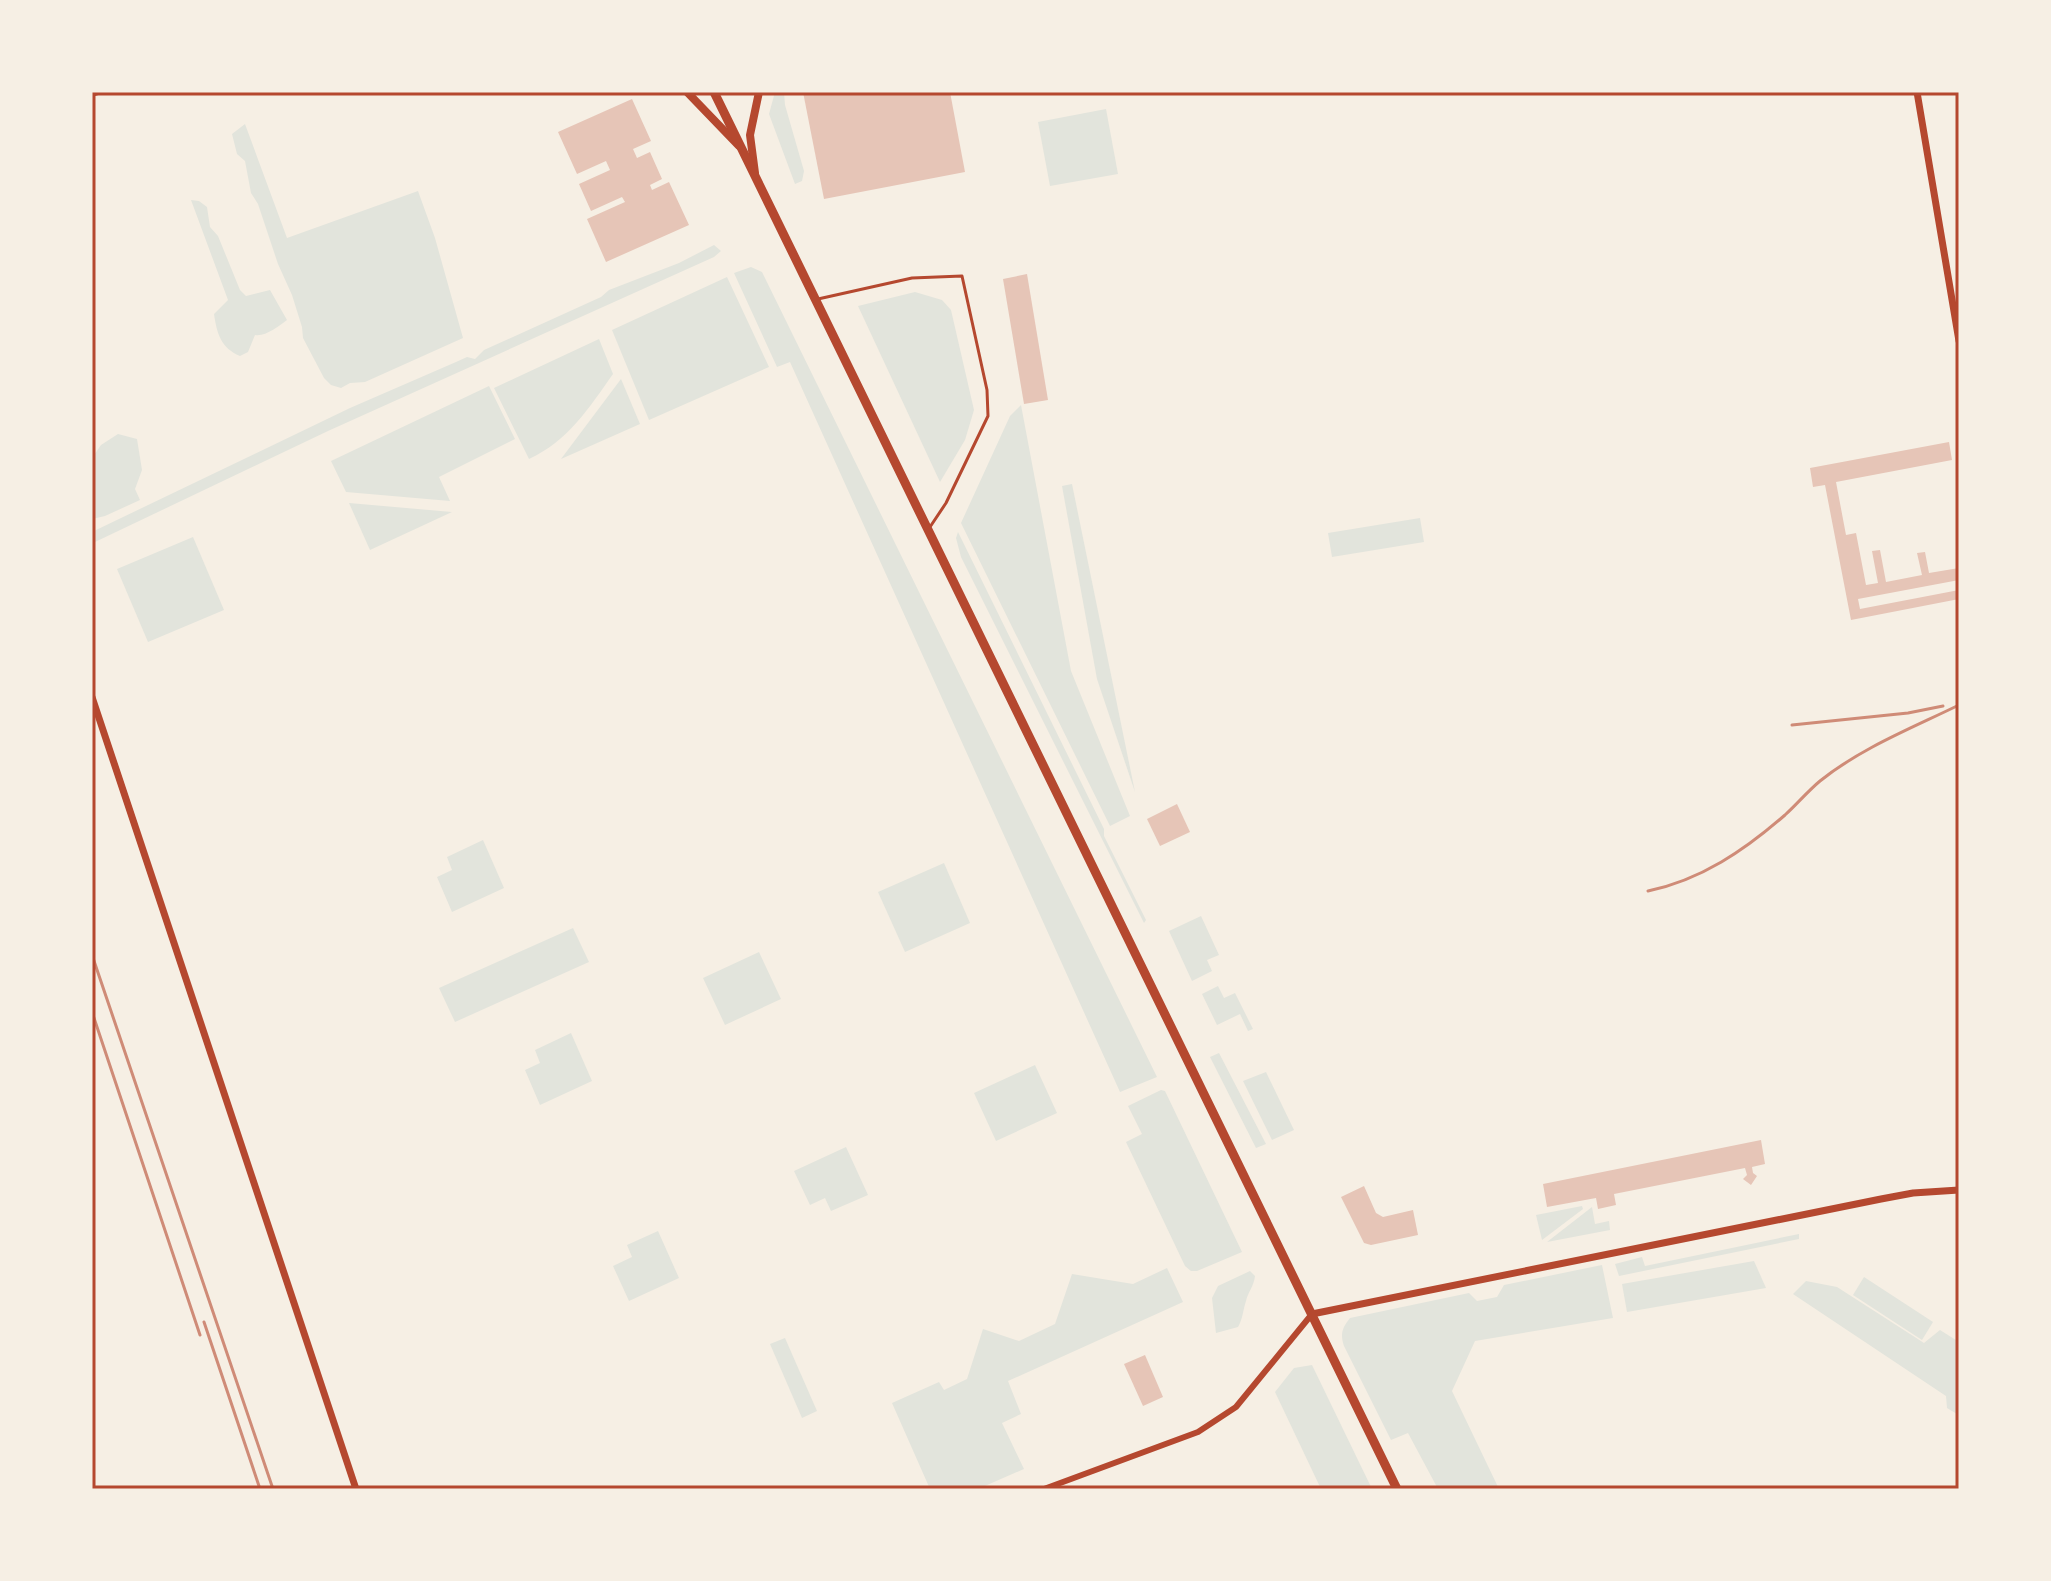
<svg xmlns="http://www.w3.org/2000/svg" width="2051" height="1581" font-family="'Nunito Sans',sans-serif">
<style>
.green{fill:#e2e4dc}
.building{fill:#e6c5b7}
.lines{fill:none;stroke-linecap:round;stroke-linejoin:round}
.service{stroke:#b5482f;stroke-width:3}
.minor{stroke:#b5482f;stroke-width:6}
.tertiary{stroke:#b5482f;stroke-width:7}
.secondary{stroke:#b5482f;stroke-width:8}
.primary{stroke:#b5482f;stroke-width:9}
.rail{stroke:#cf8b77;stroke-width:3}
.neatline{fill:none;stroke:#b5482f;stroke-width:3}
</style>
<rect width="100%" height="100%" fill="#f6efe4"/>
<g class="green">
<path d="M775,92H784L785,105L804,171L802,181L795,184L769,114Z"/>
<path d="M1106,109L1118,174L1050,186L1038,122Z"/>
<path d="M245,124L287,238L418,191L435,238L463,338L365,382L350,383L341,388L331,385L324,378L303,338L302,327L292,295L278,264L258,204L251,193L245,161L237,154L232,134Z"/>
<path d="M191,200L199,201L207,207L210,227L218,236L240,290L246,296L270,290L287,320C279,326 265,337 255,335L248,352L240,356C221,348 217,334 214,314L228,300Z"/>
<path d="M714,245L721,251L714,257L328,431L95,542L94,531L350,408L456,362L467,357L475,359L484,350L601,297L609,290L679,263Z"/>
<path d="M751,267L762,272L1157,1077L1120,1092L790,362L777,367L734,273Z"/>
<path d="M727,277L769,367L649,420L612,330Z"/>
<path d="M915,292L942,300L951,310L974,410L965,440L940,482L858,306Z"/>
<path d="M599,339L613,374C589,408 568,441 529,459L494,388Z"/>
<path d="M621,379L640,424L561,459Z"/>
<path d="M489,386L515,439L439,477L450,501L346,492L331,461Z"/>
<path d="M1021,405L1071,671L1130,816L1110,826L961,523L1010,416Z"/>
<path d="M118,434L137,439L142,470L135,489L140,500L105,516L92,519V458L101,445Z"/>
<path d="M1072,484L1135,792L1097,679L1062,486Z"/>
<path d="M349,503L452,512L370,550Z"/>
<path d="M1420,518L1424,542L1332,557L1328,533Z"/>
<path d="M958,532L1104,829V836L1146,920L1144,923L961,557L956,538Z"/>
<path d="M193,537L224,610L148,642L117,569Z"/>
<path d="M483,840L504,888L452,912L437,877L452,870L447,857Z"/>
<path d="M944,863L970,923L905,952L878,892Z"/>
<path d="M1201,916L1219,955L1207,960L1212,971L1192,981L1169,931Z"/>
<path d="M573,928L589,962L455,1022L439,988Z"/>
<path d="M759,952L781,999L725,1025L703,978Z"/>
<path d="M1218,986L1224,998L1235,993L1253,1029L1248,1031L1240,1014L1217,1025L1202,994Z"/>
<path d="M571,1033L592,1081L540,1105L525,1070L540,1063L535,1050Z"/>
<path d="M1219,1053L1266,1144L1256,1148L1210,1057Z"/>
<path d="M1035,1065L1057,1113L996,1141L974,1093Z"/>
<path d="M1266,1072L1294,1130L1272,1140L1243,1081Z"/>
<path d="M1161,1090L1165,1091L1242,1252L1197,1271H1191L1185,1266L1126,1142L1142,1134L1128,1106Z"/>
<path d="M846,1147L868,1195L831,1211L825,1198L810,1205L794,1171Z"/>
<path d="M1582,1206L1583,1209L1542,1240L1536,1215Z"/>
<path d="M1592,1207L1595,1224L1609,1221L1610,1230L1547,1242Z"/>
<path d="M658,1231L679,1278L629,1301L613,1266L632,1257L627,1245Z"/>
<path d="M1799,1234V1239L1619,1276L1615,1264L1642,1257L1645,1266Z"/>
<path d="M1754,1261L1766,1288L1627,1312L1622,1284Z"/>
<path d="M1602,1265L1613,1318L1475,1341L1452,1391L1499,1489H1438L1408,1433L1391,1440L1344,1346C1340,1334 1342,1328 1350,1318L1469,1293L1477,1301L1497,1297L1504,1285Z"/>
<path d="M1167,1268L1183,1302L1008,1381L1021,1414L1002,1423L1024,1469L978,1489H930L892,1403L939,1382L944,1390L967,1379L983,1329L1019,1341L1055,1324L1072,1274L1133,1284Z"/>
<path d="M1250,1271L1255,1276C1254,1286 1248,1292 1246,1301C1243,1310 1243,1318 1238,1327L1216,1333L1212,1298L1218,1286Z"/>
<path d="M1864,1277L1933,1322L1922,1340L1853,1295Z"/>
<path d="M1806,1281L1837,1287L1924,1343L1940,1330L1959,1342L1957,1414L1947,1408L1946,1396L1793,1294Z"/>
<path d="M785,1338L817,1411L802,1418L770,1344Z"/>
<path d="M1312,1365L1372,1489H1321L1275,1392L1294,1368Z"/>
</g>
<g class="building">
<path d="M803,92H950L965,172L824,199Z"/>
<path d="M632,99L651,141L633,149L637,158L650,152L662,179L650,185L652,190L669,182L689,225L606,262L587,219L625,202L622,197L591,211L579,184L610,170L606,161L577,174L558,132Z"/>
<path d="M1027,274L1048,400L1024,404L1003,279Z"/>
<path d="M1949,442L1952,460L1836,482L1846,535L1856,533L1866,585L1878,583L1872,551L1880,550L1886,582L1922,575L1917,553L1925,552L1929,573L1959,568V580L1858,599L1860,609L1959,590V599L1851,620L1825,485L1813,487L1810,468Z"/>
<path d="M1177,804L1190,832L1160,846L1147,819Z"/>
<path d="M1761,1140L1765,1164L1752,1167L1753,1173L1757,1176L1751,1185L1743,1179L1747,1175L1745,1168L1614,1194L1616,1205L1598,1209L1596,1198L1547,1207L1543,1184Z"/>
<path d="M1364,1186L1376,1213L1383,1217L1413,1210L1418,1235L1371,1245L1364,1243L1341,1197Z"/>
<path d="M1145,1355L1163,1397L1143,1406L1124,1364Z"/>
</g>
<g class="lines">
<path class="service" d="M818,299L912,278L962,276L987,390L988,416L946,503L930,527"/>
<path class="minor" d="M1044,1489L1198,1432L1236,1407L1312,1314"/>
<g class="tertiary">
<path d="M1917,92L1959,341"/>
<path d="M92,93L96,92"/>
<path d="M92,697L356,1489"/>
<path d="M1312,1314L1881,1199L1913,1193L1959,1190"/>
</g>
<g class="secondary">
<path d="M687,92L739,146"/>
<path d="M755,173L750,135L759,92"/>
</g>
<path class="primary" d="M714,92L1397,1489"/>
<g class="rail">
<path d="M1792,725L1908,713L1943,706"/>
<path d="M1648,891C1701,880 1745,850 1785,815C1797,804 1808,791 1820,781C1861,748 1912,728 1959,705"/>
<path d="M92,955L273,1489"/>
<path d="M92,1012L200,1335"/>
<path d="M204,1322L260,1489"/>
</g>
</g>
<rect width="2051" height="1581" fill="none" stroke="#f6efe4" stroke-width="188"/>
<rect x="94" y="94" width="1863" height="1393" class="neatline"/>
</svg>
